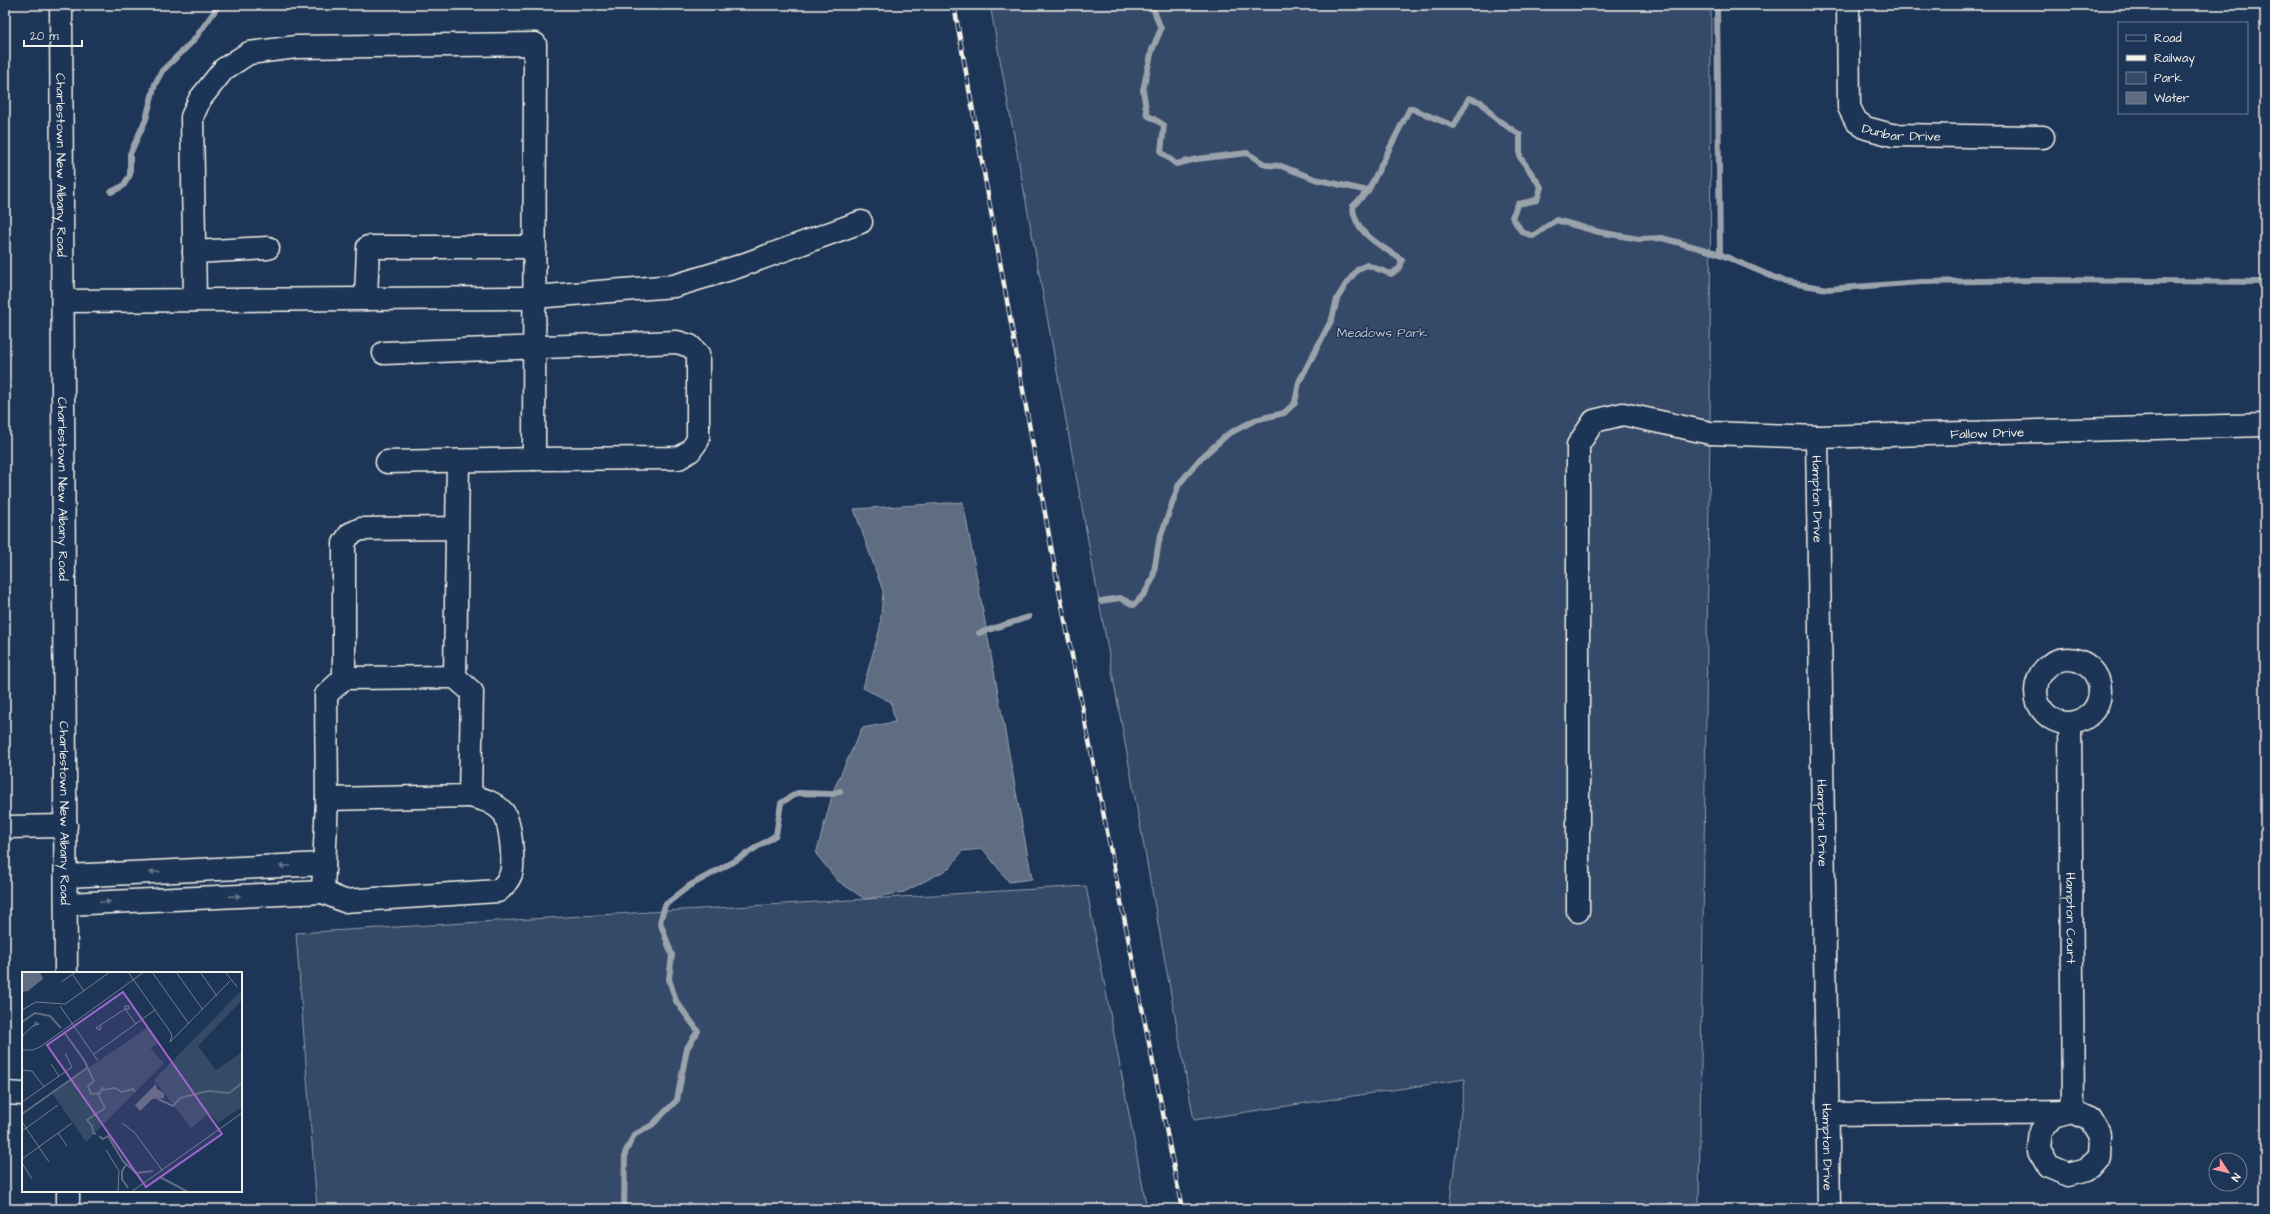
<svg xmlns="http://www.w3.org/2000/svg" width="2270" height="1214" font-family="'Architects Daughter',sans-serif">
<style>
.green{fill:#354a67;stroke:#949ea8}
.water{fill:#5e6d82;stroke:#9aa2ab}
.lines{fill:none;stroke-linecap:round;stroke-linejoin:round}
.stream{stroke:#9aa2ab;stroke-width:6}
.minor-casing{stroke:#f4f1e8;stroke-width:25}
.major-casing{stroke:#f4f1e8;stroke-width:25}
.minor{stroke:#1d3557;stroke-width:22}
.major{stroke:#1d3557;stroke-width:22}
.rail-casing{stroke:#f4f1e8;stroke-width:4.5}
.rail{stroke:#1d3557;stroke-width:3;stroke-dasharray:9;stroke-linecap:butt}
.oneway{fill:#68778a}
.labels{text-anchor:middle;stroke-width:3;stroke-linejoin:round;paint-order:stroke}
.street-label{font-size:13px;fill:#f4f1e8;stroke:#1d3557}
.park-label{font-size:13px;fill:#bbbfc1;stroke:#1d3557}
.inset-river{fill:none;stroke:#5e6d82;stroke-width:2}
.inset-road{fill:none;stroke:#738091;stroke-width:1}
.view{fill:#9f67cb;fill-opacity:0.15;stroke:#9f67cb;stroke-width:2}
.inset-edge{fill:none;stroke:#f4f1e8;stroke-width:2}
</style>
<rect width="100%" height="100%" fill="#1d3557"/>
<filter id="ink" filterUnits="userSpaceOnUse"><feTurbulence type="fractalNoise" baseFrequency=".025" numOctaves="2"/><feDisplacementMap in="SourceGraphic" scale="8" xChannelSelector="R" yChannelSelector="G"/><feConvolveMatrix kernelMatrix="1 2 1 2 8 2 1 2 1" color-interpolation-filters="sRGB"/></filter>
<g filter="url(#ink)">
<g class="green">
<path d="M990,5H1711L1710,433L1699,1203L1579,1209H1449L1465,1079L1194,1120Z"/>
<path d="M1086,886L1147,1209H317L296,933Z"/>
</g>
<path class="water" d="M963,502L1032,879L1009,882L983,849L962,851L950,868L904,892L865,899L838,881L816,854L834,789L862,728L895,722L891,702L863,688L880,628L883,591L854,509Z"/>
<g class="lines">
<g class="stream">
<path d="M1152,5L1161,29L1152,50L1143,90L1147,115L1164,125L1161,152L1176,164L1197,159L1247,153L1266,165L1281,166L1315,179L1368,191"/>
<path d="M1717,5L1720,254"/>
<path d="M111,192L123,186L130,175V154L146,119L155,84L162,71L194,40L219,5"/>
<path d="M5,227H6"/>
<path d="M1101,601L1120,598L1134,605L1145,593L1153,578L1159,541L1179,484L1200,459L1228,434L1255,420L1284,413L1295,403L1299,382L1332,319L1337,299L1346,284L1358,269L1367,265L1391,274L1400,268L1402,260C1382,246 1353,233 1353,206L1368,191L1410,108L1454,126L1469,98L1481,102L1495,118L1520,135V157L1541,187L1537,200L1518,204L1512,217L1522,232L1533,236L1556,220L1599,232L1639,239L1662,238L1717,253L1785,282L1828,289L1921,282L2043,280L2265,282"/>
<path d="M979,633L1029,617"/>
<path d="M624,1209L625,1153L634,1135L652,1125L677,1100L687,1048L698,1031L676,1001L669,979L672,955L660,922L665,905L689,886L738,859L776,835L781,803L797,793L833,794L840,791"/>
</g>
<defs>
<g id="minor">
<path id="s1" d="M1848,5L1849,107L1856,121L1866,128L1892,135L2043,137"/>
<path d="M194,252L268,248"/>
<path d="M366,299L368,247H535"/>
<path d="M195,300L192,117L200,99L224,69L249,53L296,47L535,44L534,459L679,458L690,451L698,440V354L690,346L677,342L384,353"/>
<path d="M63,301L522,298L674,286L737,267L861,222"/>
<path id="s2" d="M1817,437L1829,1209"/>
<path d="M387,462L534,459"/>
<path d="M457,528L361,529L350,534L344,543V678L455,677L458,461"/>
<circle cx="2068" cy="691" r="32"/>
<path d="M344,678L326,695L327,799L470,796L472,692L455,677"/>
<path id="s3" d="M2070,724L2073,1111"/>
<path d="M327,799L323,892L344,901L498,891C504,886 508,882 511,874C514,863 511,821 503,812C494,802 483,799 470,796"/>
<path d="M5,827L66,826"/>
<path d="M66,876L324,864"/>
<path d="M66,904L323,892"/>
<path id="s4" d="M1578,911V445L1594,421L1623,414L1710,433L1817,437L2265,425"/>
<path d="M5,1093L23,1094"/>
<path d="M1828,1114L2073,1111L2091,1119L2101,1136L2100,1155L2087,1170L2068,1175L2049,1167L2039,1150L2041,1131L2054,1116L2073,1111"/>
</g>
<g id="major">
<path id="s5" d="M61,5L66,973"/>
<path d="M68,1191V1209"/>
</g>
</defs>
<use href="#minor" class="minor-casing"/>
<use href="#major" class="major-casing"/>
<use href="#minor" class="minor"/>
<use href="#major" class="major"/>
<defs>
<path id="rail" d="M954,5L1057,580L1182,1209"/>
</defs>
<use href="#rail" class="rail-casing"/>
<use href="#rail" class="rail"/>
</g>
<defs><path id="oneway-solid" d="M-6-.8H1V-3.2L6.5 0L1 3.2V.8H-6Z"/></defs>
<g class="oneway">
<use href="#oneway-solid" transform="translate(285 866) rotate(177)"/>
<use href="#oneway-solid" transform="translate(155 872) rotate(177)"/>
<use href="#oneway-solid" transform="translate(235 896) rotate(-3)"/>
<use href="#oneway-solid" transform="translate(105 902) rotate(-3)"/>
</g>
</g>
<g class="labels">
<g class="street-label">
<text dy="5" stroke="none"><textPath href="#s1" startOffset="166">Dunbar Drive</textPath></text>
<text dy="5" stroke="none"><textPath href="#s5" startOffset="160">Charlestown New Albany Road</textPath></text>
<text dy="5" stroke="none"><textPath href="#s4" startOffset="891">Fallow Drive</textPath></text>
<text dy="5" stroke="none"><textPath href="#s5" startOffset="484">Charlestown New Albany Road</textPath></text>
<text dy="5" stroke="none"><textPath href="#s2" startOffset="62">Hampton Drive</textPath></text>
<text dy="5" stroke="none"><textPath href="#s5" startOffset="808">Charlestown New Albany Road</textPath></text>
<text dy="5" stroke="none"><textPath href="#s2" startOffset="386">Hampton Drive</textPath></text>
<text dy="5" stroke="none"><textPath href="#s3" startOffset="194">Hampton Court</textPath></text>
<text dy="5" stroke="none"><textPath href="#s2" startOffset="710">Hampton Drive</textPath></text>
</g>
<g class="park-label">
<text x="1382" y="337">Meadows Park</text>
</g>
</g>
<g transform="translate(22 972)">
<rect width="220" height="220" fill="#1d3557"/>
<path d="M220,18V28L176,74L194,98L220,80V135L196,151L187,141L169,156L132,108ZM125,56L137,71L128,76L142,91L64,170L30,121Z" fill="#354a67"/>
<path d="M0,0H18L21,7L6,19L0,20ZM134,112L135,117L142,121V126L130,127L118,139L113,133Z" fill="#5e6d82"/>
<path class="inset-river" d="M0,50L13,41L28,44L39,56M42,60L62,88L72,109L66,114L69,122L78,121L80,116L81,118L93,116L100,120L111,117L113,120M136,127L151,134L158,126L186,119L207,121L220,111M0,142L65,96M74,162L71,161L70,154L65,148L83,136L76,122M77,164L81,167L86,164L101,189L114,201L131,199M104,193L100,199V207L106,216M138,205L166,220"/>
<path class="inset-road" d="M106,0L145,55L150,63L148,70L208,9M130,0L167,52M154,0L181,38M178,0L195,24M203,0L215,15M51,3L62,19M39,10L54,0M38,34L76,89M103,37L114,52M0,38L14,30L43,32L88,0M13,50L17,52L11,54L13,53ZM79,54L78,58L74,56L103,37V34H107V37H103M0,71L1,63L11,54M0,78H11L18,75L122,0M72,82L133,38M29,92L37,104M0,98L10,99L22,115M0,130L50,95L43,81M0,150L27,190M100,151L112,160L140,198M0,159L36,133M36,161L45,174M84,178L97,199L96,220M0,187L50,151M0,191L10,207M109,220L220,141"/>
<path class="view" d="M101,20L200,162L124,215L25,73Z"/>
<rect width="220" height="220" class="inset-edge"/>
</g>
<rect width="2270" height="1214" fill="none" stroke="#1d3557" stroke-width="20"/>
<rect x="10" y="10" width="2250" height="1194" fill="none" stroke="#f4f1e8" stroke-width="1.5" filter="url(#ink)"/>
<rect x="2118" y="22" width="130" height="92" fill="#1d3557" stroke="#738091"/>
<rect x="2126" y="35" width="20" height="6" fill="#1d3557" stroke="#738091"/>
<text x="2154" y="42" font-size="12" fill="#f4f1e8">Road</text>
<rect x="2126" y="55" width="20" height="6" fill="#f4f1e8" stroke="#738091"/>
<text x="2154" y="62" font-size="12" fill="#f4f1e8">Railway</text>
<rect x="2126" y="72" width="20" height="12" fill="#354a67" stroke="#738091"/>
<text x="2154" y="82" font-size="12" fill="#f4f1e8">Park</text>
<rect x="2126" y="92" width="20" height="12" fill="#5e6d82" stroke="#738091"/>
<text x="2154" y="102" font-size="12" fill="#f4f1e8">Water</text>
<g transform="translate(2228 1172) rotate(125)"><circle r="19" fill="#1d3557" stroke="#738091"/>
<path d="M0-3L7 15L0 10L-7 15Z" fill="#ff9aa2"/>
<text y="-6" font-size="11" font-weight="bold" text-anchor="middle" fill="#f4f1e8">N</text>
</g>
<path d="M24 40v6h58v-6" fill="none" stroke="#f4f1e8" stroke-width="2"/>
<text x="30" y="40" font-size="12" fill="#f4f1e8" stroke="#1d3557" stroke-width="3" paint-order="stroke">20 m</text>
</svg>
